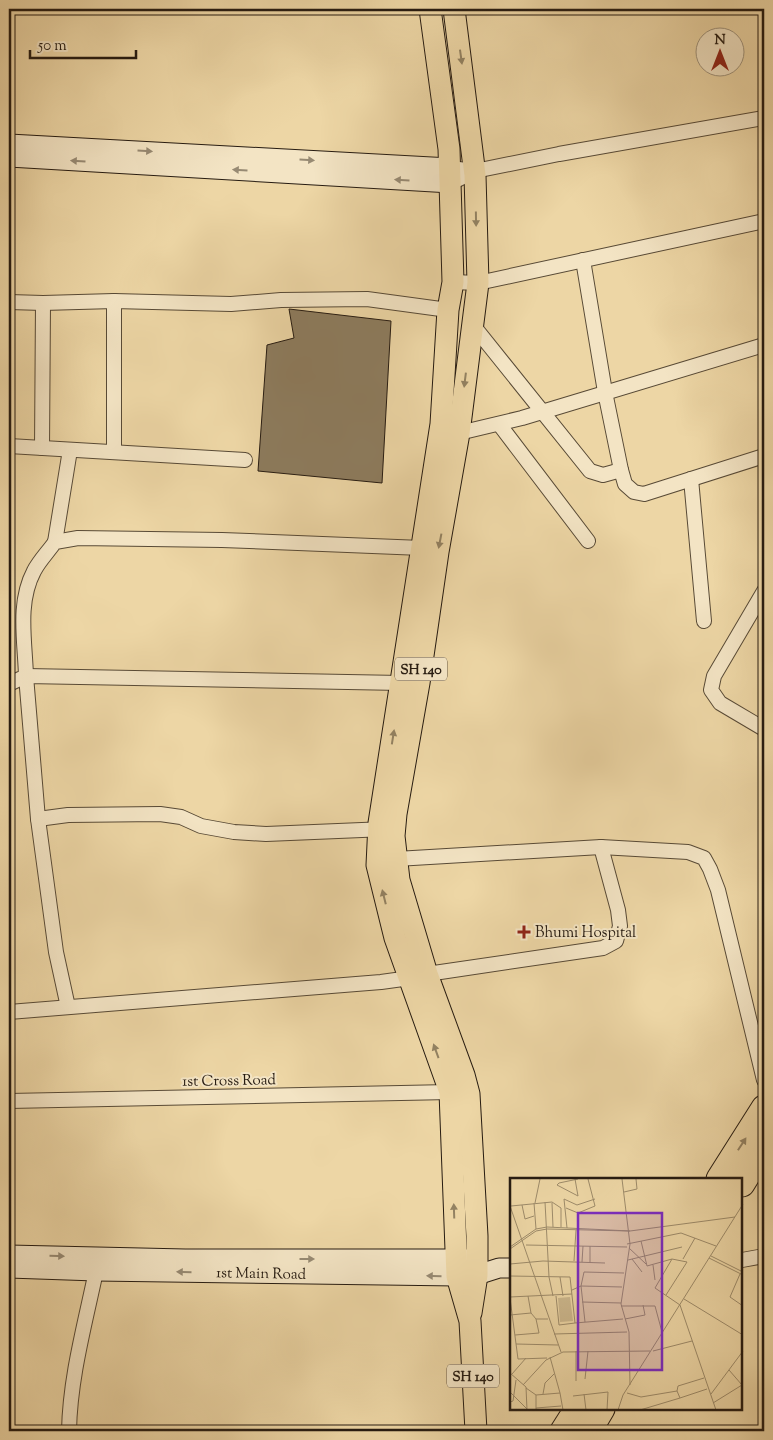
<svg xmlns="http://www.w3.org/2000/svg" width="773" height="1440" font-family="'Sorts Mill Goudy',serif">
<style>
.building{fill:#8d7c5e;stroke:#261b11}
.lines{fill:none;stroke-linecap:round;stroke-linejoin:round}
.street-casing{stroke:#584a36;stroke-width:16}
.secondary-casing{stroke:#261b11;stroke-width:21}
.primary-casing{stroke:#261b11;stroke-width:23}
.highway-casing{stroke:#261b11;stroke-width:27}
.street{stroke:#f3e4c4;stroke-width:14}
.secondary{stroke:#f3e4c4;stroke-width:19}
.primary{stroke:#edd6a5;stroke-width:21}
.highway{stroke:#edd6a5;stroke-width:25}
.oneway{fill:#938262}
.oneway2{fill:#978a73}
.poi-dot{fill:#8f2418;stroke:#f3e4c4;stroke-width:2}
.labels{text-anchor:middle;stroke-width:4;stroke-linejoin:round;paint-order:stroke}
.shield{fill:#f3e4c4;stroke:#645747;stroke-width:1}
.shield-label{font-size:14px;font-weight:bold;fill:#261b11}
.poi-label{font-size:15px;fill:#261b11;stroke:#f3e4c4;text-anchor:start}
.street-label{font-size:15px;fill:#261b11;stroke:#f3e4c4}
.inset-road{fill:none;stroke:#9d8b6a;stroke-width:1}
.view{fill:#7b2cbf;fill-opacity:0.15;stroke:#7b2cbf;stroke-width:2.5}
.inset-edge{fill:none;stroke:#261b11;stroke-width:2.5}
</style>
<rect width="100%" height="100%" fill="#edd6a5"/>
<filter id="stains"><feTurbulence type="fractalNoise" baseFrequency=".004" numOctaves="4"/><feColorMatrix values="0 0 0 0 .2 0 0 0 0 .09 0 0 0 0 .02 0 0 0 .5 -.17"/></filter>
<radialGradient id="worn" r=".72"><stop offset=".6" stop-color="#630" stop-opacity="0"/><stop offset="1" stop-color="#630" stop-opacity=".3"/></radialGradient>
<path class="building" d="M289,309L391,321L382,483L258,471L267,345L294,338Z"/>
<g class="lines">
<defs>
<g id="street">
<path d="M450,168L475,171L451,183"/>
<path d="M475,171L559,154L764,118"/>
<path d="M583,260L605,392L621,470L625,484L634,492L644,494L764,456"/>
<path d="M453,282L478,283L764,221"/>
<path d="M9,302L43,303L114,301L231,304L281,300L367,299L448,310"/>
<path d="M472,324L590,471L603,475L621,470"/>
<path d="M499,424L588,541"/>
<path d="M459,433L522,418L764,345"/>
<path d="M9,446L245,460"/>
<path d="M42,448L43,303"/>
<path d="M114,452V301"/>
<path d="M691,479L704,621"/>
<path d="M55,542L70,450"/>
<path d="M764,591L714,676L711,690L720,703L764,729"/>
<path d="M9,684L26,676C25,641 17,603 34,571C39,561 48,552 55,542L78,538L222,540L422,548"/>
<path d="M38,819L68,815L160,814L181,817L201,826L234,832L266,834L386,829"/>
<path d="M396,859L601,847L688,852L704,858L710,869L718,890L764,1080"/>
<path d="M427,974L603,948L616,941L620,926L618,910L601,847"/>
<path d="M68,1007L56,952L38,819L26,676L401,683"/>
<path d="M9,1012L381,982L410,978"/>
<path d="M9,1101L450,1092"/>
<path d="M742,1260L764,1256"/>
<path d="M69,1431C70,1377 85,1324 96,1271"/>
</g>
<g id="secondary">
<path d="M9,144L450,168"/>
<path d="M9,157L451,183"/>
<path d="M9,1255L185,1259H470"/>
<path d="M9,1268L96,1271L457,1276L477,1275L499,1268H512"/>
</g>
<g id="primary">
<path d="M430,9L449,149L453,282L448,310L441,424L379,823L377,865L395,938L450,1092L457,1276L470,1321L476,1431"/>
<path d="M454,9L475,175L478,283L459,433L438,552L419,683L396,814L394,836L399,880L427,974L464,1075L469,1094L477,1236V1275L471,1313"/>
</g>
<g id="highway">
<path d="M719,1179L764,1108"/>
<path d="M742,1184L764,1148"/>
<path d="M563,1431L577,1409"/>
<path d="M589,1431L602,1409"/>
</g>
</defs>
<use href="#street" class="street-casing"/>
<use href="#secondary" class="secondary-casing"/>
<use href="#primary" class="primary-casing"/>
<use href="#highway" class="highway-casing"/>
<use href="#street" class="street"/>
<use href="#secondary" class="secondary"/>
<use href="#primary" class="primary"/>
<use href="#highway" class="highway"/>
</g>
<defs><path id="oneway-solid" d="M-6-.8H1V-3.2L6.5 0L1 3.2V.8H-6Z" transform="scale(1.25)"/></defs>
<g class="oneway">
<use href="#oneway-solid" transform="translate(461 57) rotate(82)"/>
<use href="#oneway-solid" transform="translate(476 219) rotate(89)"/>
<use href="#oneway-solid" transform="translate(465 380) rotate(97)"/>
<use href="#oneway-solid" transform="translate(440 541) rotate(101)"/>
<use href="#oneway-solid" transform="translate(393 737) rotate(-81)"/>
<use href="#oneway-solid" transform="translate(384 897) rotate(-104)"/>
<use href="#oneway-solid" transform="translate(436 1051) rotate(-110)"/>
<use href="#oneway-solid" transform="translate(742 1144) rotate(-57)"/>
<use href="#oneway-solid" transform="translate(454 1211) rotate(-92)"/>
</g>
<g class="oneway2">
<use href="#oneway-solid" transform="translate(145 151) rotate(3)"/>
<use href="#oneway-solid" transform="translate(307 160) rotate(3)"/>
<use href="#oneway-solid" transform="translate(78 161) rotate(-177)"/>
<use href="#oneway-solid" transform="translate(240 170) rotate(-177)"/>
<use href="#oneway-solid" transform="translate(402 180) rotate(-177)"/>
<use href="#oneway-solid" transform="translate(57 1256) rotate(1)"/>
<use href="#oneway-solid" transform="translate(307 1259)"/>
<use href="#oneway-solid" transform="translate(184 1272) rotate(-179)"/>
<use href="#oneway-solid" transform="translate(434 1276) rotate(-179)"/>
</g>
<path class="poi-dot" d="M521.5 924.5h5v5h5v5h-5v5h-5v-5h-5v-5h5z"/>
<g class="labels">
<g class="shield">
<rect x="395" y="657.5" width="52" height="23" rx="4"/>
<rect x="447" y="1364.5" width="52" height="23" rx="4"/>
</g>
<g class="shield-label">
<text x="421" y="674">SH 140</text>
<text x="473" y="1381">SH 140</text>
</g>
<g class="poi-label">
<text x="535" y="937">Bhumi Hospital</text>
</g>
<g class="street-label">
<text transform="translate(229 1080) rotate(-1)" y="5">1st Cross Road</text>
<text transform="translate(261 1273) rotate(1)" y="5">1st Main Road</text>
</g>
</g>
<g transform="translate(510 1178)">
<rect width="232" height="232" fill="#edd6a5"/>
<path d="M60,119L63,143L50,144L48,120Z" fill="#cbb68c"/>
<path class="inset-road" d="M65,1L68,18L47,7L49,5L68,1M112,1L120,66L111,126L119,154L120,207M114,14L127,11L126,1M35,24L39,99L43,118M24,25L26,51M25,25L30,1M42,25L43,49M12,27L15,41L24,38M0,28L51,174M1,28L42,24L51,30V49M56,30L68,35L85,28L78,1M57,50L54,21L67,27L85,21M120,53L225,39M131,63L137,88L162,81L145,110L170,127M117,66L171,55L206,68M16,67L117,69M0,69L26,51L37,49L120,53L37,51L26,53L0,71M119,70L136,86M201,78L233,94M199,80L233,97M122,81L132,94M173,81L185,60M118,82L172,69M64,83L66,52M72,84L73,68M80,84V68M0,86L33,83L95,85M143,87L145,102M230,96L220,119L233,128M0,98L60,99L65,145L113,141M50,99L53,118M62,112L71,108L74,94L114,95M156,117L177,84L162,81M46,118L49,147L65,145M0,119L62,116M0,120L8,181L37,180M174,121L233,157M72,124L111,125M170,127L206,232M111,128H145L152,154M21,135L26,141H38M0,137L21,135L18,118M115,141L135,137L133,127M75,144L71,108L112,109M44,156L117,154M5,157L29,155L26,141M6,166L48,167M66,173V203M143,173L182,163M40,179L50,215M219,192L232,207M0,195L16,209L17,232M2,196L16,180M75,201L78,173M13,207L36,182L53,174L140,173M16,210L26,217V232M167,213L170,220L197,211M167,213L168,208L194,200M0,214L17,231M117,215L131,219L167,213M33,216L35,205L44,196M74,216L76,232M201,216L233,173M26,217L50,215L53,232M63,218L98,214L97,232M0,224L3,223L6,202M203,225L232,207M26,230L51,228M108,232L113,217L233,26M130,232L170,220"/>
<path class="view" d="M68,35H152V192H68Z"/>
<rect width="232" height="232" class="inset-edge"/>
</g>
<rect width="773" height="1440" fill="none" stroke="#edd6a5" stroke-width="30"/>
<rect x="10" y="10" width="753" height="1420" fill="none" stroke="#261b11" stroke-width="2.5"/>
<rect x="15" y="15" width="743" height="1410" fill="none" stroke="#261b11"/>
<g transform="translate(720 52)"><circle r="24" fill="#f3e4c4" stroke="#a1947c"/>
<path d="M0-4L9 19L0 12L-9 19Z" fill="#8f2418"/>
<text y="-8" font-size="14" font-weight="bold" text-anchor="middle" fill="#261b11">N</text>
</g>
<path d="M30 50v8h106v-8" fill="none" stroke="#261b11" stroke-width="2.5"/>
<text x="38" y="50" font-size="15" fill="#261b11" stroke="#f3e4c4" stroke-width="4" paint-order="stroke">50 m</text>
<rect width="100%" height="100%" filter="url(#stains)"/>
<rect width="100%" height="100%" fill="url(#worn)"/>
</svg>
